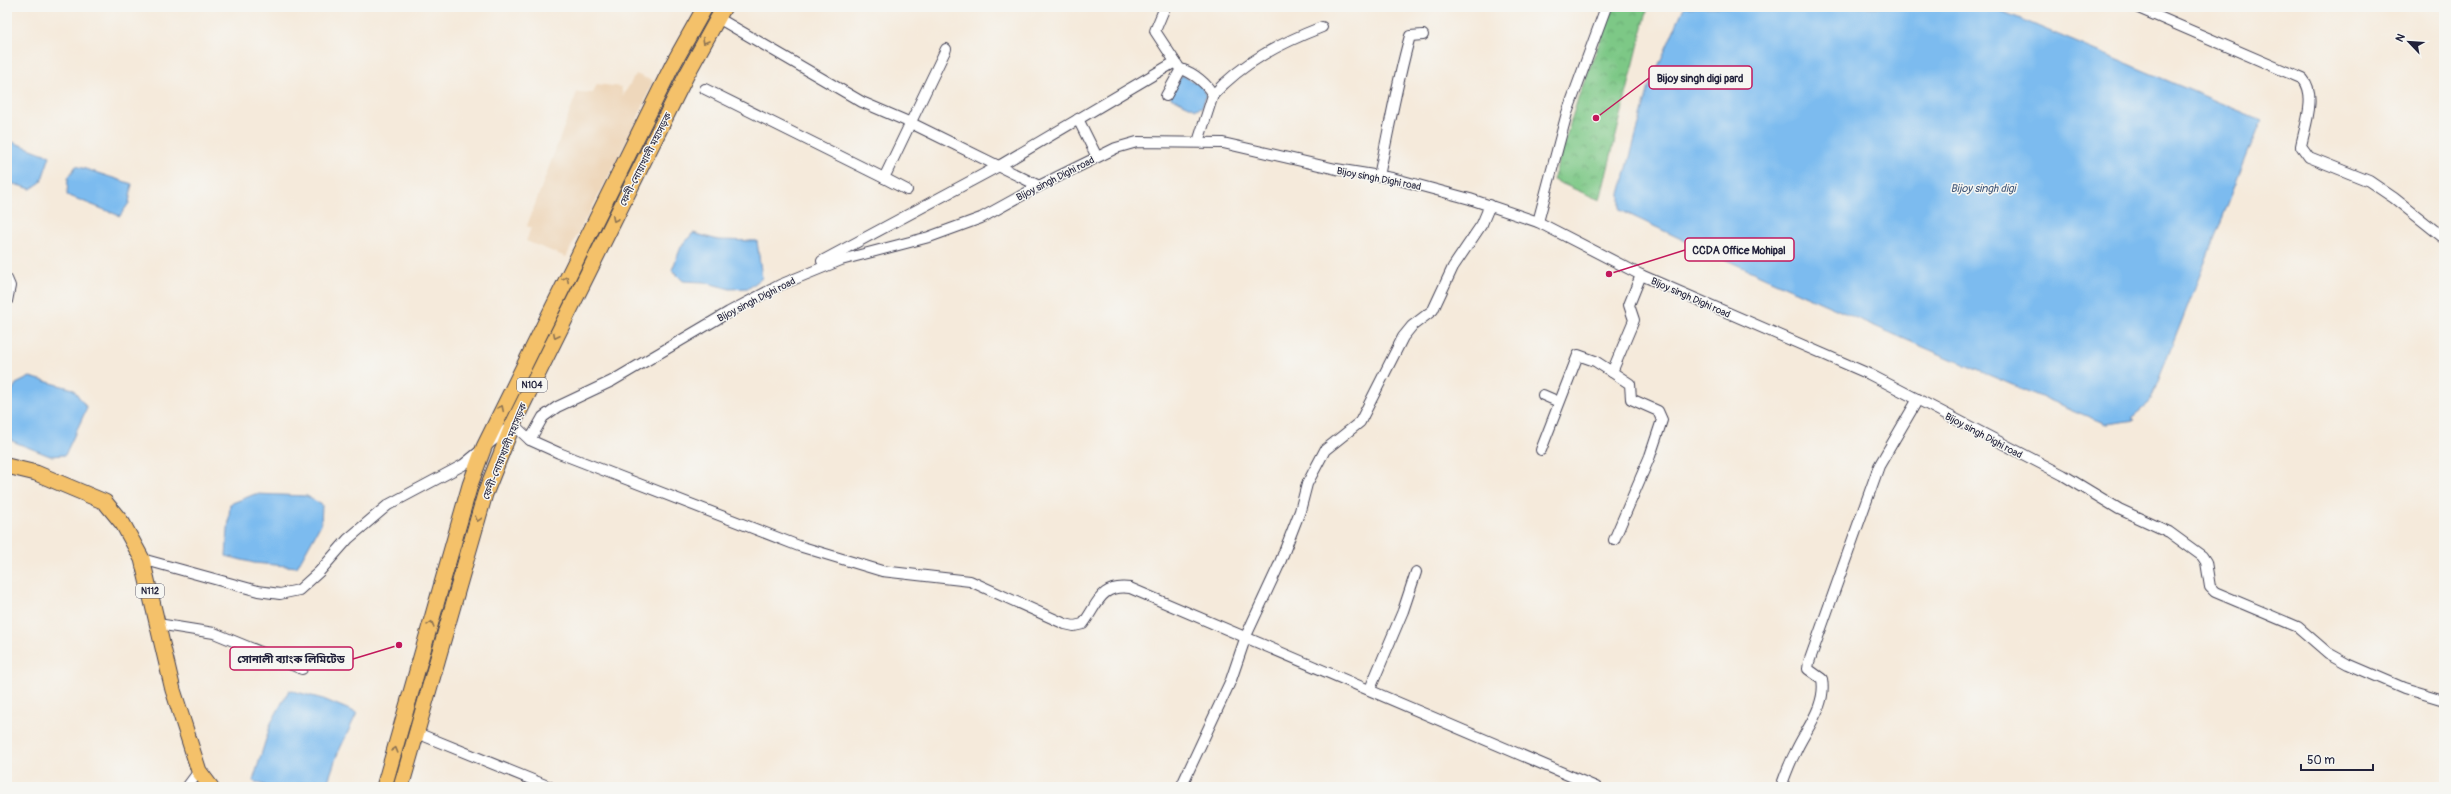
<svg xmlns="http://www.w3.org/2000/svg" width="2451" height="794" font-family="Pangolin,'Noto Sans Bengali',sans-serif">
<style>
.built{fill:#eed7bb}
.park{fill:url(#park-crowns);stroke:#507560}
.water{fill:#7bbbef;stroke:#4e6e95}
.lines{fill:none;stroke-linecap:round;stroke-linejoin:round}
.minor-casing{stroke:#424053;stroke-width:12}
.highway-casing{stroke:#424053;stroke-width:17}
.minor{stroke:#fff;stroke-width:10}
.highway{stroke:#f4c16a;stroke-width:15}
.oneway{stroke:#8b7252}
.labels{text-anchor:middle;stroke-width:3;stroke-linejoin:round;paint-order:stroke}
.shield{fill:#f6f6f2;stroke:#626272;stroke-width:1}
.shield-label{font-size:9px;font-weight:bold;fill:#22223b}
.street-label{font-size:10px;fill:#22223b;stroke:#f6f6f2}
.water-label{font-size:11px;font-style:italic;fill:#41587a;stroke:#f6f6f2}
.leader{fill:none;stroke:#c2185b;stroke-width:1.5}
.callout-dot{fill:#c2185b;stroke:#f6f6f2;stroke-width:1.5}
.callout{fill:#f6f6f2;stroke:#c2185b;stroke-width:1.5}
.callout-label{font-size:11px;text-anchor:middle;font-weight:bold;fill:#22223b}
</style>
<defs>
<pattern id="park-crowns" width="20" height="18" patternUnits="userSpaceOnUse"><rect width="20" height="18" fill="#7dc886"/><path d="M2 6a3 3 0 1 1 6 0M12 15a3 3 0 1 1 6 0" fill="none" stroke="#66a26f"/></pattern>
</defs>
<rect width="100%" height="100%" fill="#f6f6f2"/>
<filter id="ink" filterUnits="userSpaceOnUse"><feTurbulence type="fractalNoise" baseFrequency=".025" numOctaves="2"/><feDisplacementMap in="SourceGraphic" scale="8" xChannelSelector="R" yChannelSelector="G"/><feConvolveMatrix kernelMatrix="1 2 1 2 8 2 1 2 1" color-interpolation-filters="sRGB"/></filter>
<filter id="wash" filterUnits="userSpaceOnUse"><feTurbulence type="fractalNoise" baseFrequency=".012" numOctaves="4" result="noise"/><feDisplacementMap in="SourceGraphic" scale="16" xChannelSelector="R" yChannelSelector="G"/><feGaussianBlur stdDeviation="0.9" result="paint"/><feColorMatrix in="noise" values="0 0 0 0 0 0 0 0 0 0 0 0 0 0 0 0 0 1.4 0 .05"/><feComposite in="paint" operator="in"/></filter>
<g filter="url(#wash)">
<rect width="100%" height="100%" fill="#f5eadb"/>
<path class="built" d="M636,74L653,81L633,130L566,257L526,241L531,228L527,226L577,92L593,93L597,84L621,87L623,96Z"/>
<path class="park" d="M1613,7H1648L1600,200L1553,180L1578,98Z"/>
<g class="water">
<path d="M1684,7H1992L2261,120L2149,404L2132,418L2135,420L2106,424C1942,356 1780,287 1620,210V194L1649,87Z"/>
<path d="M1182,75L1201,86L1206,96L1202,107L1196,109L1170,97Z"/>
<path d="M7,140L50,156L41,182L31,189L7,182Z"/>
<path d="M76,166L132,184L129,203L120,216L67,195L68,178Z"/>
<path d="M693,233L718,240L757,241L762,278L749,288L730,289L704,282L683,281L672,270L681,247Z"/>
<path d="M30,377L73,389L87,408L65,455L50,456L12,441L7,433V399L16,384Z"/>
<path d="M255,494L307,496L322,505L321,524L297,567L254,563L226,556L230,504Z"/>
<path d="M289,690L323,699L357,713L337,755L326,787H269L253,781L271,723Z"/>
</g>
</g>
<g filter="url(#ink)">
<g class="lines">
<defs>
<g id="minor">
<path d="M1165,7L1155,31L1178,66"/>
<path d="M2136,7L2303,79C2317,95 2305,126 2301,146L2309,157L2369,181L2394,198L2444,238"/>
<path d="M718,18L862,102L911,123L1039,186"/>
<path d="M705,89L884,178"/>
<path d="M1213,95C1243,62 1281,43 1322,27"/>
<path d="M1166,96L1181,69C1194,73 1207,84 1213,95L1198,142"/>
<path d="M1078,119L1097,157"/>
<path d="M1379,176C1389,129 1397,82 1410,36L1423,35"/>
<path d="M907,190L884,178L946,49"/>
<path d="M1538,222L1567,113L1606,7"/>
<path d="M822,261L999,166L1175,62"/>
<path d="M7,279L10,286L7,301"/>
<path d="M1612,372L1630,384L1631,399L1658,411L1662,420L1650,456L1614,540"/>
<path d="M1543,395L1559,402"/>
<path d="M530,440L543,417L557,407L612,381L729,312L780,285L841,260L929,237L981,218L1039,186L1116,148L1137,142L1223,143L1336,169L1392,178L1470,199L1538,222L1641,275L1869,374L2063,475L2119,509L2169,532L2202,556L2206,562L2210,587L2215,592L2298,627L2328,653L2348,664L2404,688L2444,700"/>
<path d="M1541,450L1578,355L1595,361L1612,372L1634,320L1629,305L1641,275"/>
<path d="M142,559L258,591L280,594L299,590L319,572L348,539L388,505L463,465L513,424L530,440L559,453L799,546L882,571L970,581L1065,624L1074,626L1083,624C1098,604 1100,584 1130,588L1596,787"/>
<path d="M158,624L214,633L302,669"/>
<path d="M1370,689L1403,611L1416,572"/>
<path d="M417,733L550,787"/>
<path d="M187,787L199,771"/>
<path d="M1181,787L1231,680L1246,636L1279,565L1300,511L1307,484L1325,450L1360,422L1403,337L1412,326L1433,310L1453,267L1482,224L1490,205"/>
<path d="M1781,787C1785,776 1789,764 1795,753C1805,730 1827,706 1822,679L1808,669L1809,662L1879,466L1918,399"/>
</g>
<g id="highway">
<path d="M7,466L36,473L105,502L123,524L142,559L173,690L199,771L211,787"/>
<path d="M384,787L470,485L484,447L672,66L705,7"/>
<path d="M401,787L485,494L513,424L686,76L724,7"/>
</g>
</defs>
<use href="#minor" class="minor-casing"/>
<use href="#highway" class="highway-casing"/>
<use href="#minor" class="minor"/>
<use href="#highway" class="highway"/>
</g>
<defs><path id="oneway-chevron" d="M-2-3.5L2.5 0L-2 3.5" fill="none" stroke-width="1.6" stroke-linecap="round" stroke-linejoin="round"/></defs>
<g class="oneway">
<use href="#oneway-chevron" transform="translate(705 41) rotate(119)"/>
<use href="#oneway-chevron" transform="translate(615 219) rotate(117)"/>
<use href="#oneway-chevron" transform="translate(566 279) rotate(-63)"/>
<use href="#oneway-chevron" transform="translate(556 336) rotate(117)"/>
<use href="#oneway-chevron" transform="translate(501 408) rotate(-64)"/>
<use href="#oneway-chevron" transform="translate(478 519) rotate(106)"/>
<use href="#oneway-chevron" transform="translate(431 624) rotate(-74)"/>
<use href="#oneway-chevron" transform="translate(395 750) rotate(-74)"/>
</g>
</g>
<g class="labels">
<g class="shield">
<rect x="517" y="378" width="30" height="14" rx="3"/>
<rect x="136" y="584" width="28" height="14" rx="3"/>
</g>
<g class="shield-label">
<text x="532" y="388">N104</text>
<text x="150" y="594">N112</text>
</g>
<g class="street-label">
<text transform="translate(645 159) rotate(-63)" y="4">ফেনী-নোয়াখালী মহাসড়ক</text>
<text transform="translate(1055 178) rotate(-27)" y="4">Bijoy singh Dighi road</text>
<text transform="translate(1379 178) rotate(11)" y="4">Bijoy singh Dighi road</text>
<text transform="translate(1691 297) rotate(24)" y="4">Bijoy singh Dighi road</text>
<text transform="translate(756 299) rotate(-27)" y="4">Bijoy singh Dighi road</text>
<text transform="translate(1984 435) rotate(28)" y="4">Bijoy singh Dighi road</text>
<text transform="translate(504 451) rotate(-68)" y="4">ফেনী-নোয়াখালী মহাসড়ক</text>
</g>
<g class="water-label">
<text x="1983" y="192">Bijoy singh digi</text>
</g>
</g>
<path class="leader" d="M1596 118L1649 78M1609 274L1685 250M399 645L353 659"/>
<g class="callout-dot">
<circle cx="1596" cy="118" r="4"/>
<circle cx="1609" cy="274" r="4"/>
<circle cx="399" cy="645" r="4"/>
</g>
<g class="callout">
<rect x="1649" y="66" width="103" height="23" rx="4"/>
<rect x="1685" y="238" width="109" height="23" rx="4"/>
<rect x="230" y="647" width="123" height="23" rx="4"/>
</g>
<g class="callout-label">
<text x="1700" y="82">Bijoy singh digi pard</text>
<text x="1739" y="254">CCDA Office Mohipal</text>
<text x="291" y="663">সোনালী ব্যাংক লিমিটেড</text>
</g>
<rect width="2451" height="794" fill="none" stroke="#f6f6f2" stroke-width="24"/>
<g transform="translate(2409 42) rotate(295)" stroke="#f6f6f2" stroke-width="3" paint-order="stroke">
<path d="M0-3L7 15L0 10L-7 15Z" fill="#22223b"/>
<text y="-6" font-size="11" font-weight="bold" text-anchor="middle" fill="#22223b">N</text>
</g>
<path d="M2301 764v6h72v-6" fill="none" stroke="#22223b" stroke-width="2"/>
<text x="2307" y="764" font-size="12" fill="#22223b" stroke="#f6f6f2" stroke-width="3" paint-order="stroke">50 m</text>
</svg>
